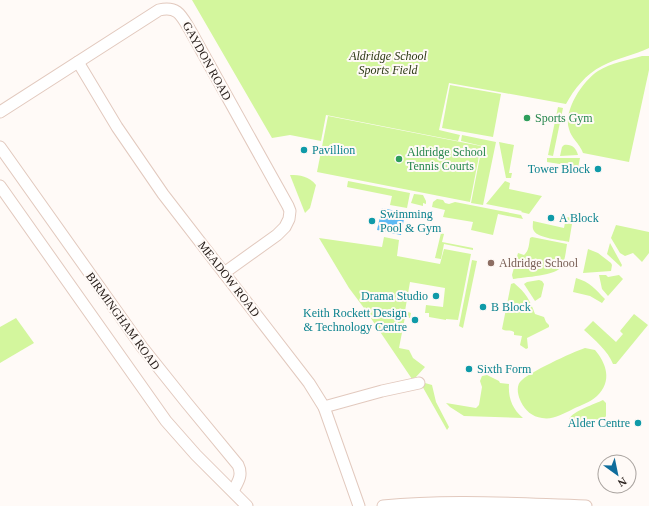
<svg xmlns="http://www.w3.org/2000/svg" width="649" height="506" font-family="Georgia,serif">
<style>
.green{fill:#d3f69d}
.water{fill:#5fbaf3}
.lines{fill:none;stroke-linecap:round;stroke-linejoin:round}
.minor-casing{stroke:#e2c9be;stroke-width:13}
.minor{stroke:#fff;stroke-width:11}
.leisure-dot{fill:#2e9e5b;stroke:#fffaf7;stroke-width:1.5}
.culture-dot{fill:#0f9aa8;stroke:#fffaf7;stroke-width:1.5}
.education-dot{fill:#8d6e63;stroke:#fffaf7;stroke-width:1.5}
.labels{text-anchor:middle;stroke-width:4;stroke-linejoin:round;paint-order:stroke}
.park-label{font-size:12px;font-style:italic;fill:#2c3914;stroke:#fffaf7}
.street-label{font-size:12px;fill:#29201c;stroke:#fffaf7}
.leisure-label{font-size:12px;fill:#27864d;stroke:#fffaf7;text-anchor:start}
.culture-label{font-size:12px;fill:#0d838f;stroke:#fffaf7;text-anchor:start}
.education-label{font-size:12px;fill:#785e54;stroke:#fffaf7;text-anchor:start}
</style>
<rect width="100%" height="100%" fill="#fffaf7"/>
<g class="green">
<path d="M192,0H649V48C634,55 617,58 602,66C586,74 574,89 566,104L449,83L439,130L460,135L458,141L326,115L321,141L290,135L272,138Z"/>
<path d="M642,56H649V70L629,162L583,153C580,144 571,138 569,129C563,110 583,81 598,71C611,63 628,60 642,56Z"/>
<path d="M450,85L501,94L493,137L442,128Z"/>
<path d="M558,107L563,108L553,156L548,155Z"/>
<path d="M328,116L481,146L470,202L317,172Z"/>
<path d="M462,135L496,142L483,205L471,203L482,146L461,141Z"/>
<path d="M499,142L514,145L509,173H512L511,178H506Z"/>
<path d="M564,145C572,144 576,148 578,155L560,156L562,147Z"/>
<path d="M547,158H580L577,173L565,172L566,165L547,162Z"/>
<path d="M290,175C300,175 309,176 316,185L310,208L305,213Z"/>
<path d="M348,181L410,193L407,208L390,205L392,196L347,187Z"/>
<path d="M505,181L510,183L509,189L542,196L529,214L521,212L522,211L486,204Z"/>
<path d="M414,194L423,195L426,201V204L423,203V206L411,203Z"/>
<path d="M437,199L443,200L445,203L449,204L455,202L521,215L523,219L498,214L493,235L471,230L473,222L443,217L445,210L432,207L433,202Z"/>
<path d="M566,217L573,218L569,242C561,240 538,238 534,231C532,228 533,225 533,221L564,228Z"/>
<path d="M616,225L649,232V253L642,262L633,253L625,256L620,253L611,238Z"/>
<path d="M441,233L444,234L442,242L473,248V250L444,244L441,259L435,258Z"/>
<path d="M384,237L399,240L397,256L440,264L444,249L471,254L458,320L446,319V320L429,317V313H425L426,305L443,307L445,288L410,282L405,311L411,313L410,318L405,317L399,348L409,350L413,358L425,367L416,377L412,379L364,308L349,288L319,238L382,247Z"/>
<path d="M532,237L567,244C566,251 565,260 562,266C557,276 524,277 513,279L512,275L518,253L524,255C529,251 529,244 530,238Z"/>
<path d="M610,243L622,265L621,267L607,254Z"/>
<path d="M588,249L598,253L611,263L612,265L611,271L583,273Z"/>
<path d="M472,260L477,261L463,328L459,326Z"/>
<path d="M599,275H606L608,277L619,275L623,279L608,296L602,289Z"/>
<path d="M576,278C590,282 595,289 605,299L602,303L590,296L573,292Z"/>
<path d="M539,280L542,281L544,284L541,297L535,301L524,284L527,282Z"/>
<path d="M514,283C526,293 530,300 535,314L544,317L546,322L549,325V327L527,338L528,348L526,349L520,345L522,336L514,335V332C510,329 505,332 502,329L511,284Z"/>
<path d="M634,314L648,325L616,364H613C608,351 595,340 584,330L593,321L616,342L623,334L620,331Z"/>
<path d="M16,318L34,343L0,363V327Z"/>
<path d="M585,348L595,350C606,363 613,381 597,396C591,402 581,405 573,409C563,414 553,420 542,418C532,417 525,410 521,402C518,396 516,387 520,382C527,373 573,352 585,348Z"/>
<path d="M487,375L499,381L500,383L509,384C508,397 512,409 523,418L464,416L450,407L446,403L476,408L479,405L482,387L480,381L482,376Z"/>
<path d="M425,383L432,385L436,402L449,427L447,430L421,384Z"/>
<path d="M603,400L606,403V416L604,419L576,421L569,419C573,411 595,404 603,400Z"/>
</g>
<path class="water" d="M382,208L405,213L401,235L377,230Z"/>
<g class="lines">
<defs>
<g id="minor">
<path d="M78,62L117,127L163,194L309,383L324,407L359,506"/>
<path d="M0,112L159,10C178,6 181,15 190,30L288,206L290,211L289,219L285,227L277,235L224,273"/>
<path d="M0,147L142,347L186,402L238,465C243,475 238,482 233,491"/>
<path d="M0,186L166,421L196,455L247,506"/>
<path d="M324,407L382,391L419,383"/>
<path d="M383,506C450,499 519,504 586,506"/>
</g>
</defs>
<use href="#minor" class="minor-casing"/>
<use href="#minor" class="minor"/>
</g>
<g class="leisure-dot">
<circle cx="527" cy="118" r="4"/>
<circle cx="399" cy="159" r="4"/>
</g>
<g class="culture-dot">
<circle cx="304" cy="150" r="4"/>
<circle cx="598" cy="169" r="4"/>
<circle cx="551" cy="218" r="4"/>
<circle cx="372" cy="221" r="4"/>
<circle cx="436" cy="296" r="4"/>
<circle cx="483" cy="307" r="4"/>
<circle cx="415" cy="320" r="4"/>
<circle cx="469" cy="369" r="4"/>
<circle cx="638" cy="423" r="4"/>
</g>
<circle class="education-dot" cx="491" cy="263" r="4"/>
<g class="labels">
<g class="park-label">
<text x="388" y="60">Aldridge School<tspan x="388" dy="14">Sports Field</tspan></text>
</g>
<g class="street-label">
<text transform="translate(207 61) rotate(61)" y="4">GAYDON ROAD</text>
<text transform="translate(229 279) rotate(52)" y="4">MEADOW ROAD</text>
<text transform="translate(123 321) rotate(54)" y="4">BIRMINGHAM ROAD</text>
</g>
<g class="leisure-label">
<text x="535" y="122">Sports Gym</text>
<text x="407" y="156">Aldridge School<tspan x="407" dy="14">Tennis Courts</tspan></text>
</g>
<g class="culture-label">
<text x="312" y="154">Pavillion</text>
<text x="590" y="173" text-anchor="end">Tower Block</text>
<text x="380" y="218">Swimming<tspan x="380" dy="14">Pool &amp; Gym</tspan></text>
<text x="559" y="222">A Block</text>
<text x="428" y="300" text-anchor="end">Drama Studio</text>
<text x="491" y="311">B Block</text>
<text x="407" y="317" text-anchor="end">Keith Rockett Design<tspan x="407" dy="14">&amp; Technology Centre</tspan></text>
<text x="477" y="373">Sixth Form</text>
<text x="630" y="427" text-anchor="end">Alder Centre</text>
</g>
<g class="education-label">
<text x="499" y="267">Aldridge School</text>
</g>
</g>
<g transform="translate(617 474) rotate(147)"><circle r="19" fill="#fffaf7" stroke="#a9a39f"/>
<path d="M0-3L7 15L0 10L-7 15Z" fill="#0f6d9c"/>
<text y="-6" font-size="11" font-weight="bold" text-anchor="middle" fill="#29201c">N</text>
</g>
</svg>
